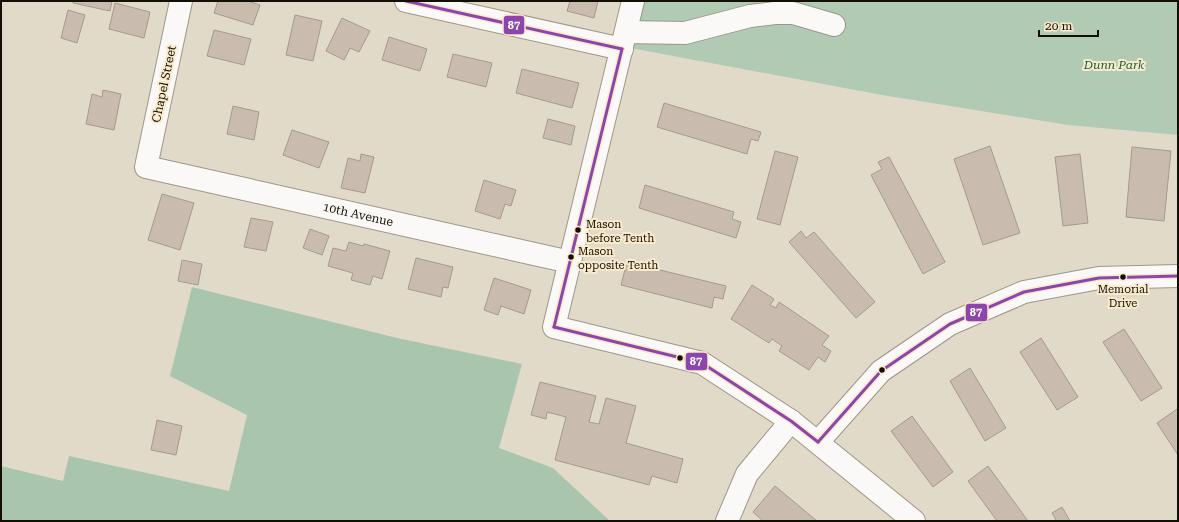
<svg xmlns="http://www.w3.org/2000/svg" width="1179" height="522" font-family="'Roboto Serif',serif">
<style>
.green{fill:#b1cab3}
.forest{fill:#aac5ad}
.building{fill:#cabbaf;stroke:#a39a90}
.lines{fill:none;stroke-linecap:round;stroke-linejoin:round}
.minor-casing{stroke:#9d9789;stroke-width:24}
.minor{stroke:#fbf9f7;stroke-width:22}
.bus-1-casing{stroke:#f9eacb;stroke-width:6}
.bus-1{stroke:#8e44ad;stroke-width:3}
.bus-dot{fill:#140f05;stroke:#f9eacb;stroke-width:1.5}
.labels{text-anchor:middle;stroke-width:4;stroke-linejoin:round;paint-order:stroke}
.bus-label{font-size:11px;fill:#140f05;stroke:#f9eacb;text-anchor:start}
.park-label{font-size:12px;font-style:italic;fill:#195c3f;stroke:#f9eacb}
.street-label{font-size:12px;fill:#140f05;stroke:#f9eacb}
.line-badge{stroke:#f9eacb;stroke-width:1.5}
.badge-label{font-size:11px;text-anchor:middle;font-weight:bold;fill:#fff}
</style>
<rect width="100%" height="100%" fill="#e2dac8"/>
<path class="green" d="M637,1H1178V135L1068,125L882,95L625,47Z"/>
<path class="forest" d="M192,287L397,338L522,364L499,448L553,468L610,521H1V466L63,481L69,456L229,491L247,415L170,376Z"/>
<g class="building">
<path d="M73,1H112L110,11L73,3Z"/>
<path d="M218,1H248L260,5L253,25L214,13Z"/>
<path d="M570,1H598L594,18L567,11Z"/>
<path d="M115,3L150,12L144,38L109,29Z"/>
<path d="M68,10L85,15L77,43L61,38Z"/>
<path d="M295,15L322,21L313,61L286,55Z"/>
<path d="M342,18L370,31L359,52L350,48L344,60L326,51Z"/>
<path d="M214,30L251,39L244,65L207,56Z"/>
<path d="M389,37L427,49L420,71L382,60Z"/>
<path d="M453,54L492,63L486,87L447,77Z"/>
<path d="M522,69L579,83L572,108L516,93Z"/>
<path d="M103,90L121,94L114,130L86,124L92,94L102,97Z"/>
<path d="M664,103L761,132L758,141L751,139L747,154L657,127Z"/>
<path d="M233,106L259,112L254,140L227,134Z"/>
<path d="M548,119L575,126L571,145L543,138Z"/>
<path d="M292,130L329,142L319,168L283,155Z"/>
<path d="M990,146L1020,233L983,245L954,159Z"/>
<path d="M1132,147L1171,151L1164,221L1126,217Z"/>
<path d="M775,151L798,157L780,225L757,219Z"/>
<path d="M361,154L374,157L365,193L341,188L348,158L360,161Z"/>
<path d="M1080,154L1088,223L1063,226L1055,157Z"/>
<path d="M889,157L945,262L923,274L871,175L882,169L878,162Z"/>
<path d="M484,180L516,190L511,206L505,204L500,219L475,211Z"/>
<path d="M645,185L734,212L732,219L741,222L736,238L639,208Z"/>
<path d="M162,194L194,203L180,250L148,240Z"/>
<path d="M251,218L273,222L266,251L244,247Z"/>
<path d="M310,229L329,236L322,255L303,248Z"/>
<path d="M801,231L806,238L814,232L875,302L856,318L789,242Z"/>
<path d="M349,242L363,246L364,244L390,251L382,279L373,276L370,285L351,280L353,273L328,266L333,248L346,251Z"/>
<path d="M416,258L453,267L448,288L443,287L441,297L408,289Z"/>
<path d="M182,260L202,264L198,285L178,281Z"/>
<path d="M627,262L726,286L723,299L714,297L712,308L621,285Z"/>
<path d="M494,278L531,290L524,314L501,306L498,315L484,310Z"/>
<path d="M752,285L774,299L770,305L776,308L779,302L829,336L822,345L831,351L825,362L818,357L809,370L779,351L782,346L772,339L769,343L731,319Z"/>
<path d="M1124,329L1162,388L1141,401L1103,342Z"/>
<path d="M1041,338L1078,397L1057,410L1020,352Z"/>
<path d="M970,368L1006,428L985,441L950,381Z"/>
<path d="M540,382L596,396L589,422L599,424L606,398L636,406L626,443L683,459L677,483L652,476L649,485L555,460L566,417L547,412L546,419L531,415Z"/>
<path d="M1177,409L1178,410V455L1157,423Z"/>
<path d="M912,416L953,472L933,487L891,431Z"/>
<path d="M157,420L182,426L176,455L151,450Z"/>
<path d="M988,466L1028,521H997L968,481Z"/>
<path d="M775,486L817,521H763L753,512Z"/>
<path d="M1062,507L1070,521H1054L1056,520L1052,513Z"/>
</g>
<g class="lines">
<defs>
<g id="minor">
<path id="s1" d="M181,1L146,167L570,262"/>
<path d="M406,1L622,49"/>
<path d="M633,1L554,327L702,363L791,421L914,521"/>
<path d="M626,32L685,33L750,16L775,13H793L834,25"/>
<path d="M818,442L881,371L950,324L1024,292L1099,278L1178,276"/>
<path d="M727,521L747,474L791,421"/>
</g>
</defs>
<use href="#minor" class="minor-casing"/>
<use href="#minor" class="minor"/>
<defs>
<g id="bus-1">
<path d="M406,1L622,49"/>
<path d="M554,327L702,363L791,421L818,442"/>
<path d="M554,327L622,49"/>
<path d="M818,442L881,371L950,324L1024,292L1099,278L1178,276"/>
</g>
</defs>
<use href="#bus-1" class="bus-1-casing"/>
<use href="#bus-1" class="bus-1"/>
</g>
<g class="bus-dot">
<circle cx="578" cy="230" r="3.5"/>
<circle cx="571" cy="257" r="3.5"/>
<circle cx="1123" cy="277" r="3.5"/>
<circle cx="680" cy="358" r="3.5"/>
<circle cx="882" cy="370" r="3.5"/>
</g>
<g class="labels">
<g class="bus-label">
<text x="586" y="228">Mason<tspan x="586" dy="14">before Tenth</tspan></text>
<text x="578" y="255">Mason<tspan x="578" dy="14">opposite Tenth</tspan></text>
<text x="1123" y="293" text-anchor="middle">Memorial<tspan x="1123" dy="14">Drive</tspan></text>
</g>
<g class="park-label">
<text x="1114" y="69">Dunn Park</text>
</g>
<g class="street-label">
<text transform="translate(164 84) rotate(-78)" y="4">Chapel Street</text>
<text dy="4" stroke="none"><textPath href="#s1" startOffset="387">10th Avenue</textPath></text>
</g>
</g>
<g class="line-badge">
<rect x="503" y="15" width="22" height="20" rx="4" fill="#8e44ad"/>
<rect x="965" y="303" width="23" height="19" rx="4" fill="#8e44ad"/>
<rect x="685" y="352" width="23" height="19" rx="4" fill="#8e44ad"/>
</g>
<g class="badge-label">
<text x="514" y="29">87</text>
<text x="976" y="316">87</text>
<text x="696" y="365">87</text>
</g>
<rect width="1179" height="522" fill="none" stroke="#140f05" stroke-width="4"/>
<path d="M1039 30v6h59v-6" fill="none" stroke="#140f05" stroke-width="2"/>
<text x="1045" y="30" font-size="12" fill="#140f05" stroke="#f9eacb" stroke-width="3" paint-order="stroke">20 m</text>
</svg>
